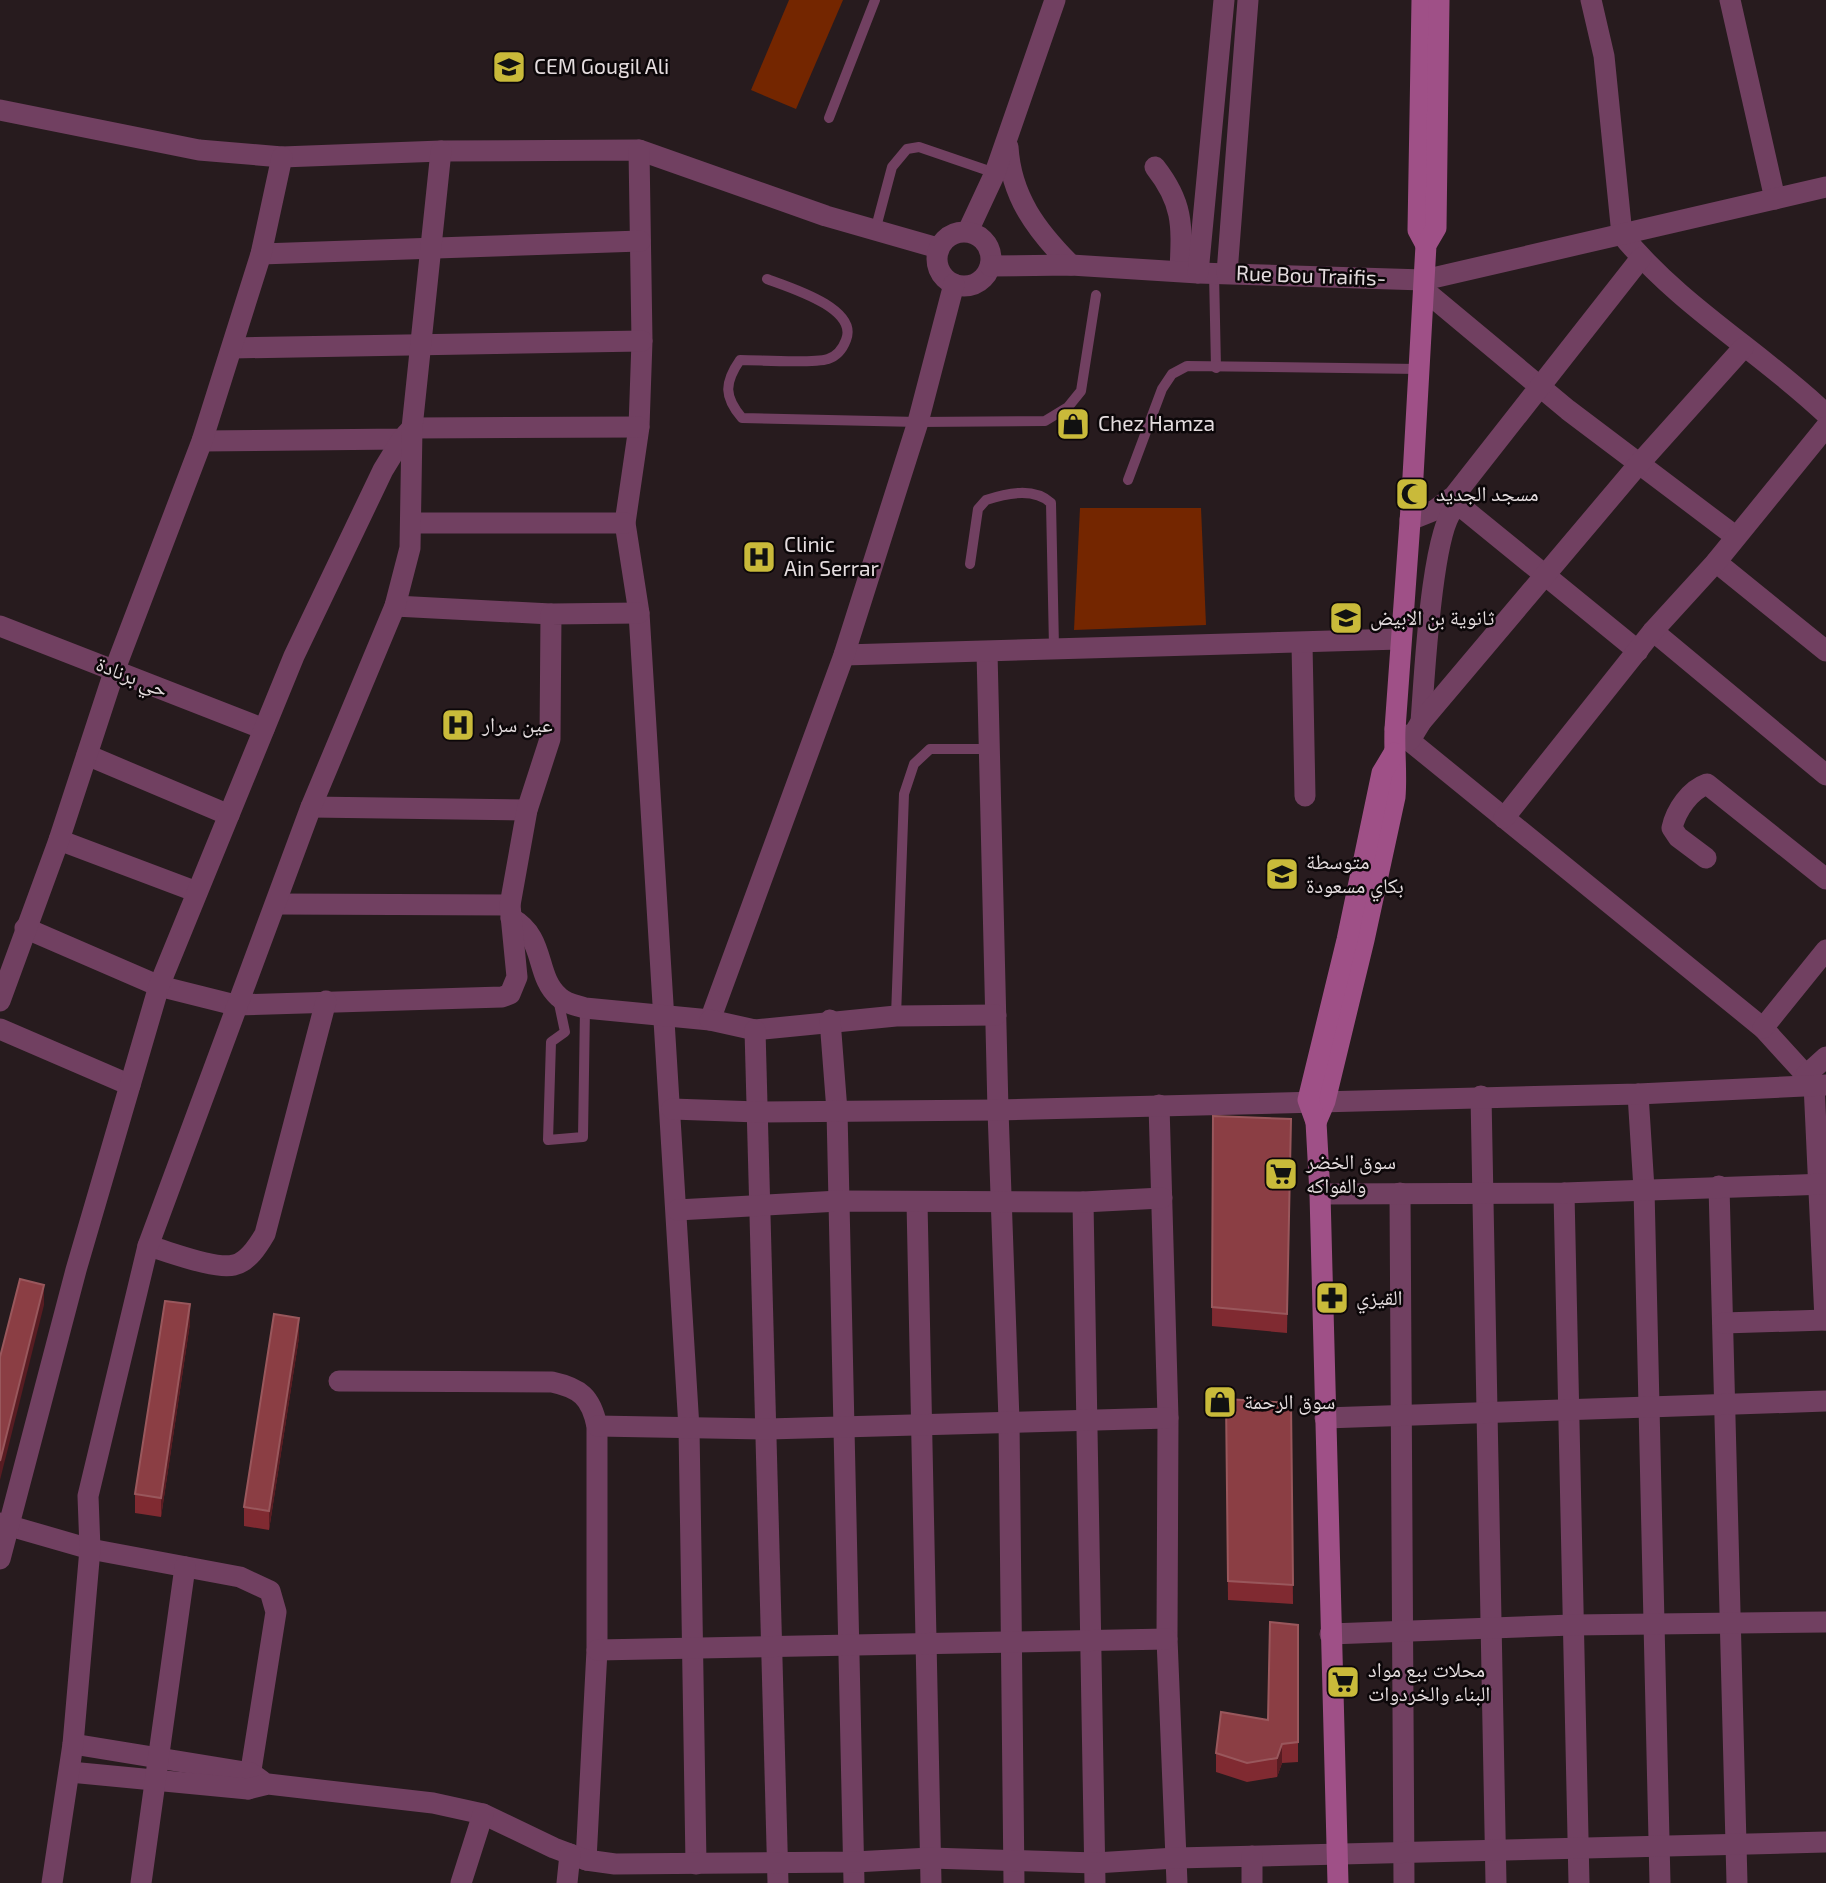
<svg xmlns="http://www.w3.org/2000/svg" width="1826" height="1883" font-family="'Exo 2','Noto Naskh Arabic',sans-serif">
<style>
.green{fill:#742600}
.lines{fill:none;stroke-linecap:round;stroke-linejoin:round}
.lane{stroke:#714061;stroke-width:10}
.street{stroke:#714061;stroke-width:21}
.secondary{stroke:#9f5087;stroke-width:21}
.wall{fill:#802a31}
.shaded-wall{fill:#581c22}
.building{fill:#8b3e44;stroke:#99575c;stroke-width:2}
.labels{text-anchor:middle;stroke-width:5;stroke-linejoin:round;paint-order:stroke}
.poi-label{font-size:21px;fill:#e5dddf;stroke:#0c0709;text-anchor:start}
.street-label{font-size:21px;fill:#e5dddf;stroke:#0c0709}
</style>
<rect width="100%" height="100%" fill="#271b1e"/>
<g class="green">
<path d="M789,0H843L796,109L751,90Z"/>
<path d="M1080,508H1201L1206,625L1074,630Z"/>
</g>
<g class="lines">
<g class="lane">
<path d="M829,118L875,0"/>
<path d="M875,231L892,167L907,149L919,147L995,173"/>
<path d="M1214,273L1216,368"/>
<path d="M767,279C788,287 859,308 846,340C843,348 837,356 828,359C812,364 760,360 740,360C724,383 724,397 742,418L918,422L1045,421L1068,407L1081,391L1096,295"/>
<path d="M1128,480L1162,389L1172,374L1187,366L1419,369"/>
<path d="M970,564L978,509L986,500C1007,493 1034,487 1051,503L1054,647"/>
<path d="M558,999L565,1032L551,1042L548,1140L583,1137L585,1008"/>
<path d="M896,1016L904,794L914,764L930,749H991"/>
</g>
<g class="street">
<path d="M1591,0L1604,56L1622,235C1680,306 1761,352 1826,414"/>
<path d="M1730,0L1775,199"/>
<path d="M0,110L199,150L282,157L441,151L639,150L826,216L938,248"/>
<path d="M1008,147C1011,197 1037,231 1071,265"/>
<path d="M639,150L642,341L639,427L625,523L639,613L689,1428L696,1864"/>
<path d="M1155,167C1184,204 1182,226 1180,271"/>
<path d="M968,231L995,173L1055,0"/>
<circle cx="964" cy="259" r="27"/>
<path d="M261,254L640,241"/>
<path d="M990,266L1071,265L1198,273L1424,280L1826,187"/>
<path d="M1198,273L1224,0"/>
<path d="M1227,273L1248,0"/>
<path d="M1424,290L1568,410L1735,536"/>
<path d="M232,348L642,341"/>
<path d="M202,441L402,439L412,428L639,427"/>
<path d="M1410,520L1435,510L1454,496L1641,258"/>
<path d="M411,523H625"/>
<path d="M1716,562L1826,651"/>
<path d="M395,606L551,614"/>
<path d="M0,626L264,729"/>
<path d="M1653,631L1826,775"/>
<path d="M1302,644L1305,796"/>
<path d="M987,652L998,1110L1009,1420L1014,1883"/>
<path d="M844,655L1400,639"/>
<path d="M1421,722C1424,686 1431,519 1459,505L1638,651"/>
<path d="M1395,729L1763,1028L1814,1084L1825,1320"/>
<path d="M1410,740L1421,722L1638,465L1743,348"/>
<path d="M87,755L229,815"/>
<path d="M311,807L527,810"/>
<path d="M1504,818L1653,631L1716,562L1826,427"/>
<path d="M59,840L197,892"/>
<path d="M1706,858L1678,837L1672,828C1676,810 1690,790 1707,784L1826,879"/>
<path d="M277,904L510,905"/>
<path d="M511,918C547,938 534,975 559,997C566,1004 576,1005 585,1008L710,1020L844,655L918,422L954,284"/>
<path d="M25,928L159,986L235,1005L502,997L510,994L517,977L510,905L527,810L550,739L551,614L639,613"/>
<path d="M0,1001L59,840L115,669L202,441L261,254L282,157"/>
<path d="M710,1020L755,1030L896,1016L996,1015"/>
<path d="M830,1020L837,1111L854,1883"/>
<path d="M1763,1028L1826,950"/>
<path d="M0,1029L130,1085"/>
<path d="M755,1030L778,1883"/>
<path d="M1806,1075L1826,1057"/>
<path d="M1638,1094L1644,1189L1660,1883"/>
<path d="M1481,1096L1496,1883"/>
<path d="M1159,1105L1168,1418L1167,1639L1177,1883"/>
<path d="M672,1109L758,1112L998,1110L1638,1094L1826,1085"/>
<path d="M1719,1186L1737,1883"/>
<path d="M1400,1193L1404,1883"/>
<path d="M1564,1193L1579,1883"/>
<path d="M1320,1194L1564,1193L1826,1184"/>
<path d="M917,1202L931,1883"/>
<path d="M1083,1202L1095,1883"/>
<path d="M677,1210L839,1201L1083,1202L1162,1198"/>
<path d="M148,1246C168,1251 215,1270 234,1265C248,1262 258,1246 265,1234L326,1001"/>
<path d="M1723,1323L1826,1320"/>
<path d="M339,1381L552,1382C580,1388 591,1397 597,1426V1650L586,1860"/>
<path d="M1325,1418L1826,1401"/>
<path d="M597,1426L768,1429L1168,1418"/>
<path d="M0,1523L90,1549L240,1577L270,1591L276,1612L248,1789"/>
<path d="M0,1559L76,1270L159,986L294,656L383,470L402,439"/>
<path d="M1330,1634L1572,1625L1826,1622"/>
<path d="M597,1650L1167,1639"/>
<path d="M73,1744L251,1773L262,1781"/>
<path d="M70,1772L248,1789L268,1784L433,1803L483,1814L554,1848L586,1860L615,1864L854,1862L930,1858L1095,1863L1176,1858L1826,1842"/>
<path d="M1252,1856V1883"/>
<path d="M52,1883L73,1744L90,1549L88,1496L148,1246L311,807L395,606L410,548L412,428L441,151"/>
<path d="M141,1883L185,1567"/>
<path d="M461,1883L483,1814"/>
<path d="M567,1883L570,1854"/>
</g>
<g class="secondary">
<path d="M1422,0L1418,230L1426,245"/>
<path d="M1316,1122L1325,1101L1364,940L1395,797C1397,774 1394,752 1395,729L1412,494L1426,245L1436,228L1439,0"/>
<path d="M1338,1883L1320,1194L1316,1122L1308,1100L1347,940L1382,773L1394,753"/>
</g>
</g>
<g class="wall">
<path d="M1213,1116L1291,1119L1287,1333L1212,1326Z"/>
<path d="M190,1323L161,1517L135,1513V1494Z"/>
<path d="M299,1337L269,1530L244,1526V1507Z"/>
<path d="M1226,1399L1291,1403L1293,1604L1228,1600Z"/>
<path d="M1298,1625V1762L1282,1763L1277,1777L1247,1782L1216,1772V1753L1268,1720Z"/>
</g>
<g class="shaded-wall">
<path d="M44,1285V1305L0,1480V1461Z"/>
<path d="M190,1304V1323L161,1517V1498Z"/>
<path d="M299,1318V1337L269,1530V1511Z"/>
<path d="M1282,1744V1763L1277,1777V1758Z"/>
</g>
<g class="building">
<path d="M1213,1116L1291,1119L1287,1314L1212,1307Z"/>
<path d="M20,1279L44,1285L0,1461V1357Z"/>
<path d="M165,1301L190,1304L161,1498L135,1494Z"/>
<path d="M274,1314L299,1318L269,1511L244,1507Z"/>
<path d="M1226,1399L1291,1403L1293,1585L1228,1581Z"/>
<path d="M1270,1622L1298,1625V1742L1282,1744L1277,1758L1247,1763L1216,1753L1221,1712L1268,1720Z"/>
</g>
<defs>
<symbol id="school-square" viewBox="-11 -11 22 22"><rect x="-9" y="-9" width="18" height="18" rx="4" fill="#c9ba3a" stroke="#0c0709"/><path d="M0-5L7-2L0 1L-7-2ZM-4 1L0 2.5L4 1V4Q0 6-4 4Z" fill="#111"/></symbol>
<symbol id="shop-square" viewBox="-11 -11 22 22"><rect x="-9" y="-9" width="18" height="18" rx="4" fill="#c9ba3a" stroke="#0c0709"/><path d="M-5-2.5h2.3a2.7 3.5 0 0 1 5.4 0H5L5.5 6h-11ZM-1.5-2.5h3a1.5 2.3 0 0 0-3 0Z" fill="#111"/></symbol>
<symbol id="mosque-square" viewBox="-11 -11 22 22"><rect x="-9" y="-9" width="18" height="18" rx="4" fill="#c9ba3a" stroke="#0c0709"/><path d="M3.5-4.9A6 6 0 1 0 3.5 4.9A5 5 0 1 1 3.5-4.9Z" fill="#111"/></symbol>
<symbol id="hospital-square" viewBox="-11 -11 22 22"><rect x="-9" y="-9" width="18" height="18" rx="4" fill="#c9ba3a" stroke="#0c0709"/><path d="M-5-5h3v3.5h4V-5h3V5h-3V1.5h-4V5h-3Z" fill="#111"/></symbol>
<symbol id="supermarket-square" viewBox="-11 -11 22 22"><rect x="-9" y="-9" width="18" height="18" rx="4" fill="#c9ba3a" stroke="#0c0709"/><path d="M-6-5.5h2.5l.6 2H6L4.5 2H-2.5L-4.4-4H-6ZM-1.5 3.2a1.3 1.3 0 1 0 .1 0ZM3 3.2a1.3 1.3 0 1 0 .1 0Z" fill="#111"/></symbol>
<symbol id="pharmacy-square" viewBox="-11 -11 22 22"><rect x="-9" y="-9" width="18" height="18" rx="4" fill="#c9ba3a" stroke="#0c0709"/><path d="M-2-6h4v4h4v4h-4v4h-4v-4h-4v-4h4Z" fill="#111"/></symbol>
</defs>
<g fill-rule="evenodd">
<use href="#school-square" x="490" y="48" width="38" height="38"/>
<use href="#shop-square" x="1054" y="405" width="38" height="38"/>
<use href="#mosque-square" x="1393" y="475" width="38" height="38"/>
<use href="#hospital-square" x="740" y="538" width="38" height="38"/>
<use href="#school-square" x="1327" y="599" width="38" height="38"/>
<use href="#hospital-square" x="439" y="706" width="38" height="38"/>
<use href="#school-square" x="1263" y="855" width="38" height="38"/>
<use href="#supermarket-square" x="1262" y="1155" width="38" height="38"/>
<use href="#pharmacy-square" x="1313" y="1279" width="38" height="38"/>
<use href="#shop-square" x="1201" y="1383" width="38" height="38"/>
<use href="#supermarket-square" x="1324" y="1663" width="38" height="38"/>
</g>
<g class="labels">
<g class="poi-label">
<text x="534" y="74">CEM Gougil Ali</text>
<text x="1098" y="431">Chez Hamza</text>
<text x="1436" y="501">مسجد الجديد</text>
<text x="784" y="552">Clinic<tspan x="784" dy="24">Ain Serrar</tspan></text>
<text x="1370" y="625">ثانوية بن الابيض</text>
<text x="482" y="732">عين سرار</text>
<text x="1306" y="869">متوسطة<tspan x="1306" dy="24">بكاي مسعودة</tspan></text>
<text x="1306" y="1169">سوق الخضر<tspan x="1306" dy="24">والفواكه</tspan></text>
<text x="1356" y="1305">القيزي</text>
<text x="1244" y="1409">سوق الرحمة</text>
<text x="1368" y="1677">محلات ببع مواد<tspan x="1368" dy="24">البناء والخردوات</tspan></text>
</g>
<g class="street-label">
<text transform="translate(1311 276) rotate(2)" y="7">Rue Bou Traifis-</text>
<text transform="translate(132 677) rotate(22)" y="7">حي برنادة</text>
</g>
</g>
</svg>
